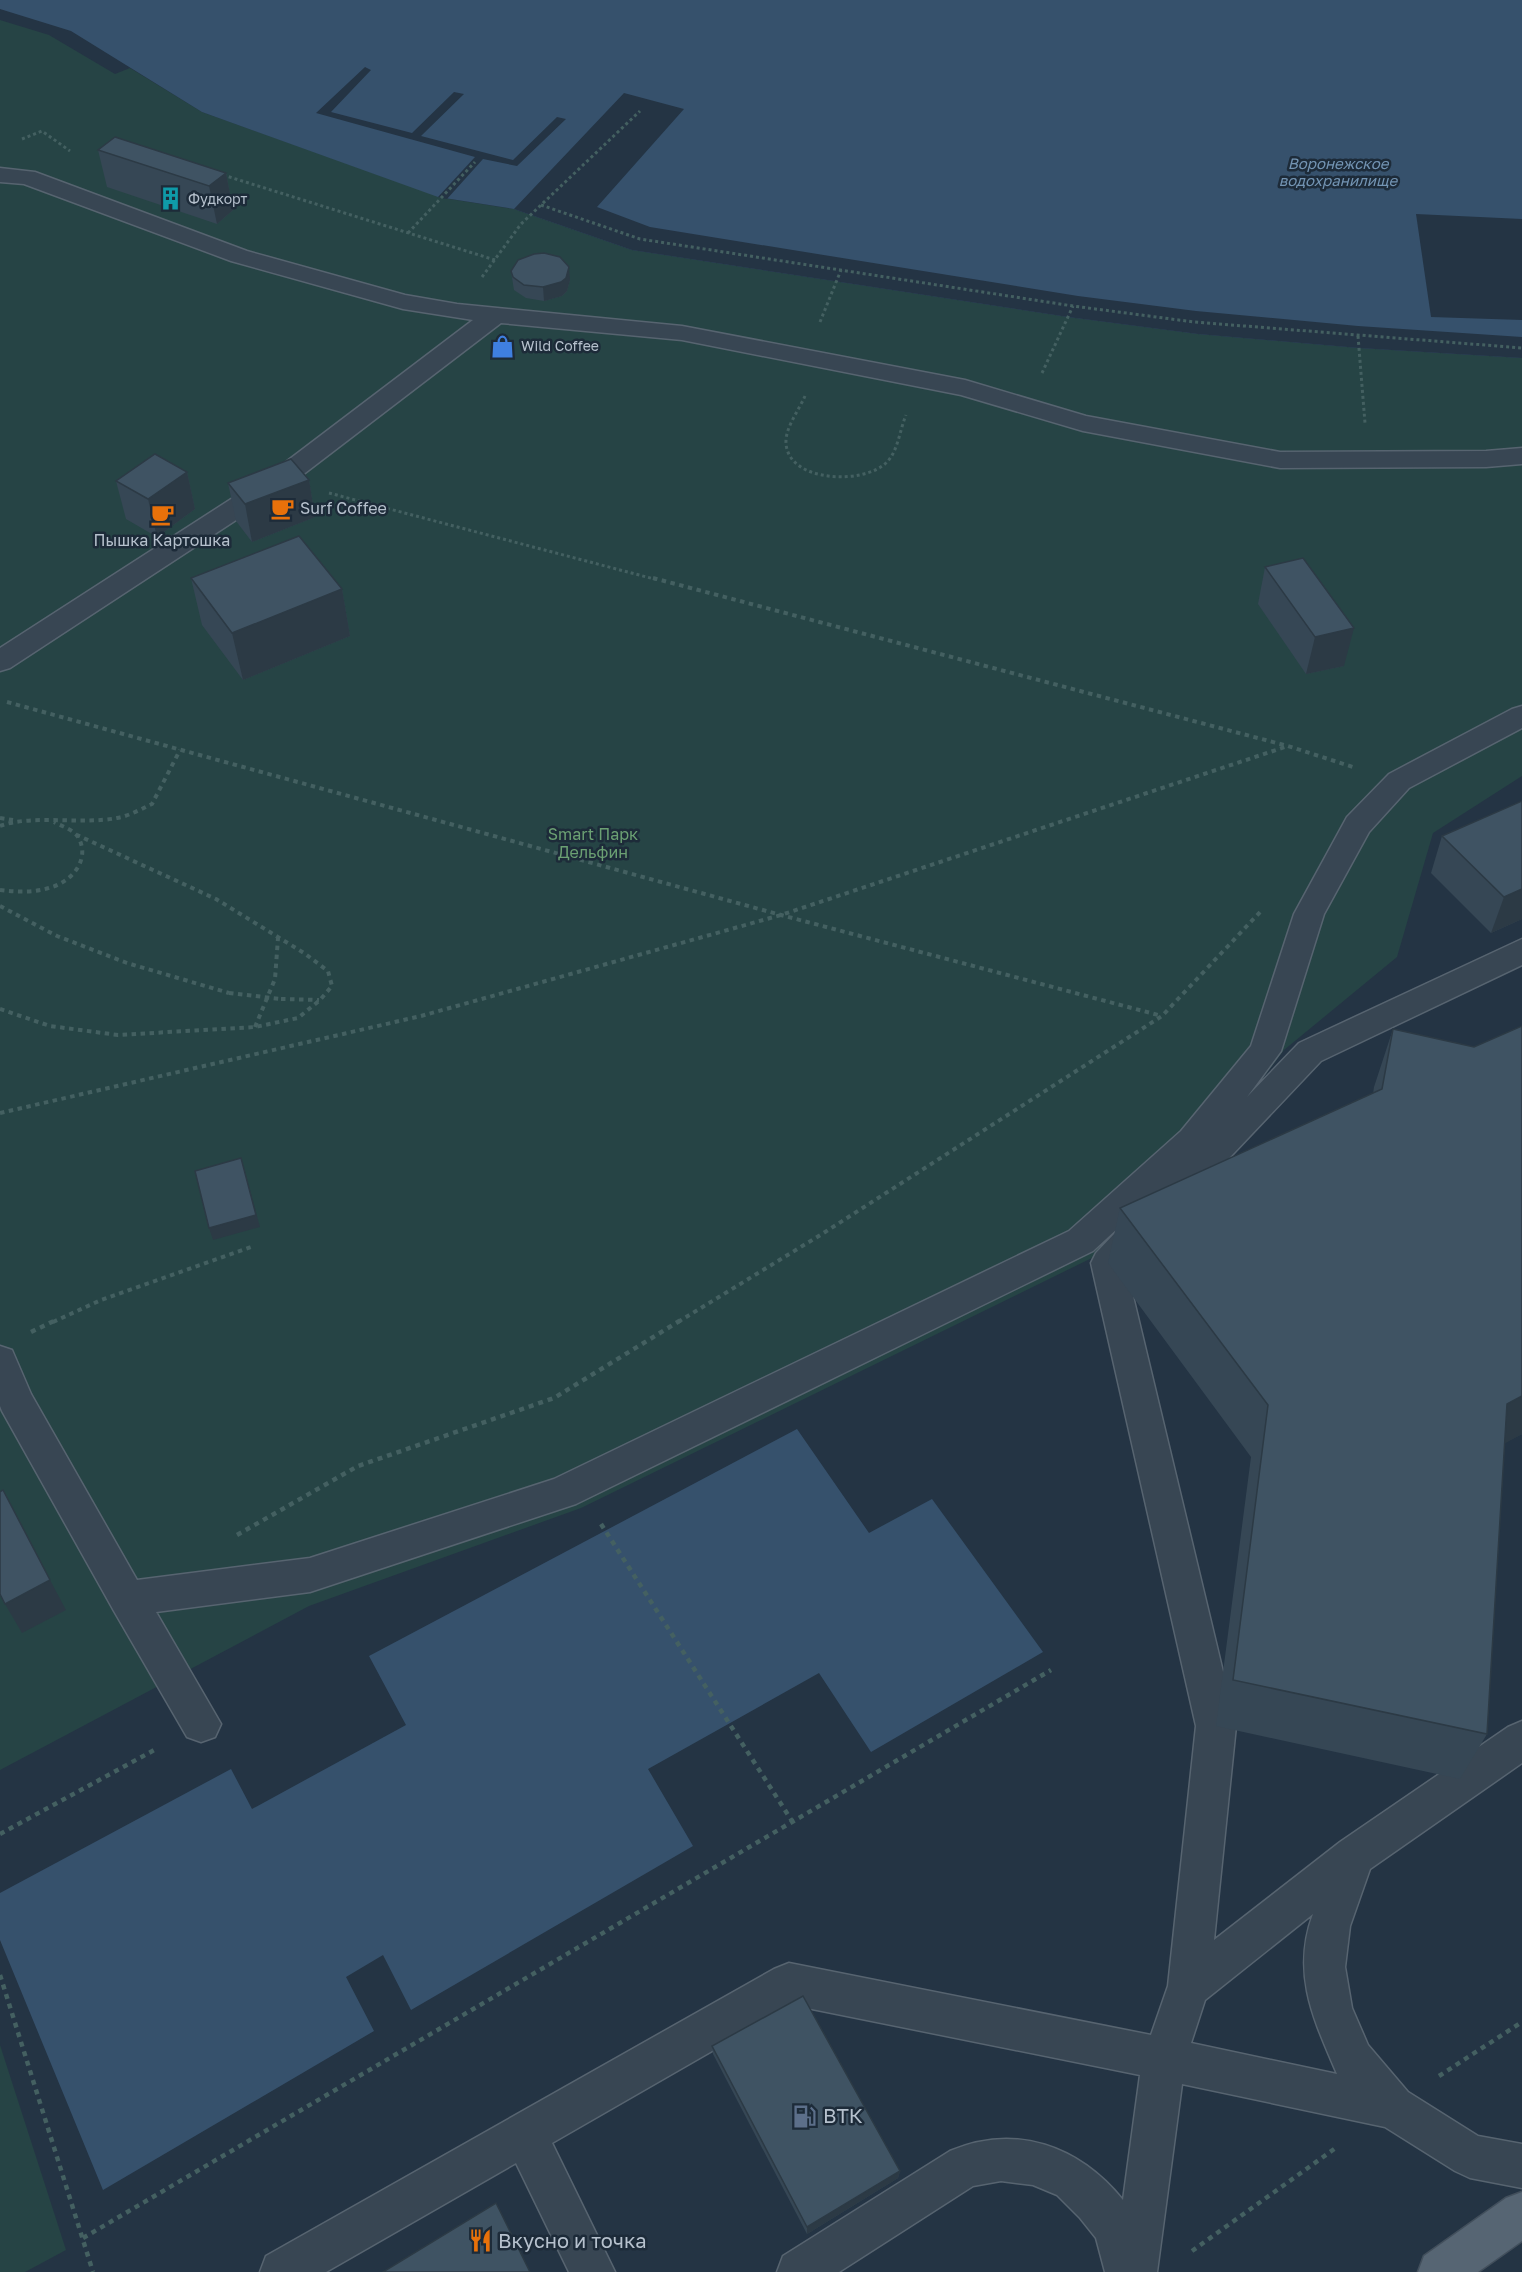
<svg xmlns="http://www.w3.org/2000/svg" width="1522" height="2272" font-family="'Golos Text',sans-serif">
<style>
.green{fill:#264445}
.water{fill:#36516c}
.pier{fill:#243444}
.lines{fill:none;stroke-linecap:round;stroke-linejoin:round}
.minor-casing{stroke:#576470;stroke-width:3}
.major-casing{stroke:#424f5c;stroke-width:3}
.path-far2{stroke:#446061;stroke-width:3;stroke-dasharray:3 3;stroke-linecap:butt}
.path-far1{stroke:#446061;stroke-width:4;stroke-dasharray:4.5 4.5;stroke-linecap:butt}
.path{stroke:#446061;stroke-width:4.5;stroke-dasharray:5 5;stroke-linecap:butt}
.minor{fill:#384653;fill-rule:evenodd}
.major{fill:#566573;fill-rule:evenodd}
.path-bridge{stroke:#446061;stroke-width:4;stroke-dasharray:4.5 4.5;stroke-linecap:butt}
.wall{fill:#364755}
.shaded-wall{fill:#2c3a45}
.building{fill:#3f5363;stroke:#2c3a45;stroke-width:1.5}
.labels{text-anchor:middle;stroke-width:5;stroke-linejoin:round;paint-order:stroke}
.far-poi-label{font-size:14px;fill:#b6c1cd;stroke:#1d2b39;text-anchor:start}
.far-water-label{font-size:15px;font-style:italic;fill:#7394b3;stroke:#1d2b39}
.poi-label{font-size:16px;fill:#b6c1cd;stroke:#1d2b39;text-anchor:start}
.park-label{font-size:16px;fill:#6ba073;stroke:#1d2b39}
.near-poi-label{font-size:20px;fill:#b6c1cd;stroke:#1d2b39;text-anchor:start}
</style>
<rect width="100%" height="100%" fill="#243444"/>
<g class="green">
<path d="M0,20L49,35L115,74L130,68L202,112L443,198L514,209L632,250L1068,317L1198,334L1359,348L1522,358V776L1433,833L1397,957L1284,1050L1209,1150L1098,1255L581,1508L309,1606L0,1770Z"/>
<path d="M0,2045L66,2250L25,2272H0Z"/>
</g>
<g class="water">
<path d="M0,0H1522V358L1359,348L1198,334L1068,317L632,250L514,209L438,197L202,112L71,31L0,9Z"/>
<path d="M797,1429L869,1533L932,1499L1043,1652L871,1752L819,1673L648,1769L693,1846L411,2010L383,1955L346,1977L374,2031L103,2190L0,1940V1893L231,1769L252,1809L406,1725L369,1656Z"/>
</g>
<g class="pier">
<path d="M365,67L371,70L331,112L412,133L454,92L464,94L421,136L513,160L557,117L566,119L517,166L483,159L447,199L438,197L475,157L316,113Z"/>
<path d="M624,93L684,109L597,207L650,227L1078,296L1196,311L1358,326L1522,337V358L1359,348L1198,334L1068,317L632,250L514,209Z"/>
<path d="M1416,214L1522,219V320L1431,317Z"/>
</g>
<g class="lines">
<defs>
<g id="minor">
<path d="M0,168L35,172L247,251L405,295L457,304L682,326L965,380L1086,416L1280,452L1486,451L1522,448V464L1486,467L1280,468L1083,431L961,395L682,340L501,323L288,486L10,668L0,671V648L270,474L473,320L403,309L231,261L24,184L0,182Z"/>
<path d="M1522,706V728L1409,788L1369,832L1324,914L1281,1051L1247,1097L1299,1043L1522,939V965L1321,1061L1126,1267L1236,1726L1214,1940L1340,1842L1508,1727L1522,1721V1763L1370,1869L1350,1926L1345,1967L1352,2008L1368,2045L1408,2092L1478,2136L1522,2144V2188L1470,2178L1455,2171L1385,2127L1182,2084L1157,2272H1105L1096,2238L1080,2218L1057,2195L1033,2185L1001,2181L973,2186L839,2272H777L783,2256L950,2151C1016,2123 1079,2146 1123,2200L1140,2075L792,2005L552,2143L615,2272H569L516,2163L326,2272H260L266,2256L774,1969L789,1963L1151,2035L1168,1986L1196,1726L1091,1263L1096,1253L1132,1215L1093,1251L576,1504L310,1592L156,1612L221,1724L215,1737L201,1742L187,1737L114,1611L2,1411L0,1406V1346L12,1350L31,1394L137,1580L310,1558L554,1479L1069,1231L1181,1131L1251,1046L1294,914L1347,817L1389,774L1512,709ZM1313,1914C1291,1974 1314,2020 1337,2074L1191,2043L1205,2000Z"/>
</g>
<path id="major" d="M1522,2192V2241L1478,2272H1418L1424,2256L1506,2198Z"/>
</defs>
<use href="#minor" class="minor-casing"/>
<use href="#major" class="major-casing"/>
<g class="path-far2">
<path d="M22,139L42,131L70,151"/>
<path d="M223,175L495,260"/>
<path d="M541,205L640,239L1073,306L1194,322L1522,348"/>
<path d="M408,233L475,162"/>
<path d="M482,277L521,224L640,111"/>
<path d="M820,322L841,270"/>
<path d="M1358,336L1365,423"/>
<path d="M1042,373L1073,306"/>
<path d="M805,396C799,410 785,428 786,443C788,483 865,485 887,462C898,451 900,429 906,415"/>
<path d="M329,493L658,580"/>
</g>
<g class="path-far1">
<path d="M653,578L1288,746L1353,767"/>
<path d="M7,702L781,915L1162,1016"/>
<path d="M0,818L13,820"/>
<path d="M0,826C32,814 81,825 117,818C129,816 141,809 152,804L180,750"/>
<path d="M0,890C17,892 35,893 52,887C72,881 91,859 78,837C74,830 61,826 54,822"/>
<path d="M0,906L57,936L127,963L229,993"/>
<path d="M281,999L319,1000"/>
<path d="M0,1009L50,1026L118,1035L255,1027L298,1018L320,1000L332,986L328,971L304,953L216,899L77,835"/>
<path d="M255,1027L275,979L278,938"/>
<path d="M0,1113L421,1016L781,915L1288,746"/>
<path d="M53,1322L101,1300L254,1246"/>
<path d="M678,1322L822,1234L1162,1016L1262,910"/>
</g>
<g class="path">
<path d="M31,1332L56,1320"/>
<path d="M601,1524L792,1821"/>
<path d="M237,1535L358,1466L554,1398L681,1320"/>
<path d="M0,1834L158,1748"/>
<path d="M0,1975L93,2272"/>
<path d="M1439,2076L1522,2022"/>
<path d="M83,2238L1051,1670"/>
<path d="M1192,2251L1337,2147"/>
</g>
<use href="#minor" class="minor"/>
<use href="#major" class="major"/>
<path class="path-bridge" d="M229,993L281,999"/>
</g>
<g class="wall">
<path d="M98,150L226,173L233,210L217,224L107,187Z"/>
<path d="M511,271L570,280L567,291L562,296L544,301L526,298L514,290L513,284Z"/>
<path d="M187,472L195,509L157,537L126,519L116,481Z"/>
<path d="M309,480L315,517L252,542L236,521L228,483Z"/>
<path d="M1265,567L1344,666L1306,674L1258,604Z"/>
<path d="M191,578L342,589L350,636L243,680L202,625Z"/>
<path d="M1522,801V919L1491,933L1431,873L1442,836Z"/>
<path d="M1522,1026V1434L1504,1443L1487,1734L1460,1779L1216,1726L1251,1457L1108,1263L1120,1208L1373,1094L1374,1087L1393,1029L1474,1047Z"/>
<path d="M712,2046L900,2171L898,2178L807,2234L713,2054Z"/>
</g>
<g class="shaded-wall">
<path d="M226,173L233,210L217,224L209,186Z"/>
<path d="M569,267L570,280L567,291L562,296L544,301L543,287Z"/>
<path d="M187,472L195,509L157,537L148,499Z"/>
<path d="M309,480L315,517L252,542L245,504Z"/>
<path d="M342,589L350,636L243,680L232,633Z"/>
<path d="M1354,628L1344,666L1306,674L1315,637Z"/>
<path d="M1522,889V919L1491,933L1504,897Z"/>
<path d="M241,1158L260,1227L213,1240L209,1228Z"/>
<path d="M1522,1396V1434L1482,1456L1507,1404Z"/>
<path d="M50,1580L66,1610L22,1633L5,1604Z"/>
<path d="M900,2171L898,2178L807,2234V2227Z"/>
</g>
<g class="building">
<path d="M115,137L226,173L209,186L98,150Z"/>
<path d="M544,253L560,257L569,267L566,278L561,282L543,287L524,285L513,277L511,271L518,260L534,254Z"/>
<path d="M155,454L187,472L148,499L116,481Z"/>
<path d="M291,459L309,480L245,504L228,483Z"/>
<path d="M299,536L342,589L232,633L191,578Z"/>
<path d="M1303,558L1354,628L1315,637L1265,567Z"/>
<path d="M1522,801V889L1504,897L1442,836Z"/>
<path d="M1522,1026V1396L1507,1404L1487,1734L1233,1680L1268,1405L1120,1208L1382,1089L1393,1029L1474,1047Z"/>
<path d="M241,1158L256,1215L209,1228L195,1171Z"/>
<path d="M3,1490L50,1580L5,1604L0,1594V1492Z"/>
<path d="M803,1996L900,2171L807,2227L712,2046Z"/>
<path d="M496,2203L530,2272H383Z"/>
</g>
<defs>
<symbol id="building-bare" viewBox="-9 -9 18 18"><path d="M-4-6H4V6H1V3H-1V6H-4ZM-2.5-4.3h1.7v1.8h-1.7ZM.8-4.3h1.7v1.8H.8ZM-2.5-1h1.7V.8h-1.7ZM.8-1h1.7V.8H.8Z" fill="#0f9aa8" stroke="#1d2b39" stroke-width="2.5" paint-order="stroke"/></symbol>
<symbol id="shop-bare" viewBox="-9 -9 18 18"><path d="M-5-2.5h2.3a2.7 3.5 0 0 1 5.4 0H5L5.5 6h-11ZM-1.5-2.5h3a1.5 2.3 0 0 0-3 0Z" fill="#3f7fe0" stroke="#1d2b39" stroke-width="2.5" paint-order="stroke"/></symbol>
<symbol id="cafe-bare" viewBox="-9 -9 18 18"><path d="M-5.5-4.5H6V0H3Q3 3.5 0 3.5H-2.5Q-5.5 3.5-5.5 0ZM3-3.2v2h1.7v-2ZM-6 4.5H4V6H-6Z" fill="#e8710a" stroke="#1d2b39" stroke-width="2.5" paint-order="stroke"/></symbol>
<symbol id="fuel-bare" viewBox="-9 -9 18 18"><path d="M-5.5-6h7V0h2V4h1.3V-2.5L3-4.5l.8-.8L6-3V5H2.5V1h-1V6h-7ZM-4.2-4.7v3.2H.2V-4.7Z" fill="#5c6f8a" stroke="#1d2b39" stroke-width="2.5" paint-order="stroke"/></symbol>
<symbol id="restaurant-bare" viewBox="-9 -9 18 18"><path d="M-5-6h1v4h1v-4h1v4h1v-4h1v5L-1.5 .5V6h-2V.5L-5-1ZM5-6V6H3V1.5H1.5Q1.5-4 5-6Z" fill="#e8710a" stroke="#1d2b39" stroke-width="2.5" paint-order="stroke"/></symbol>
</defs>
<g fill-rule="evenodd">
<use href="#building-bare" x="154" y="182" width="33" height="33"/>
<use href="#shop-bare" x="486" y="330" width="33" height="33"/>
<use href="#cafe-bare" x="266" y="492" width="33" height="33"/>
<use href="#cafe-bare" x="146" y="498" width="33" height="33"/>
<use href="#fuel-bare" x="788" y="2100" width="33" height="33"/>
<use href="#restaurant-bare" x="464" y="2224" width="33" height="33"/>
</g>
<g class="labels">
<g class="far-poi-label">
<text x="188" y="204">Фудкорт</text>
<text x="521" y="351">Wild Coffee</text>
</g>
<g class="far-water-label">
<text x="1338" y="169">Воронежское<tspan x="1338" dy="17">водохранилище</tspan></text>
</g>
<g class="poi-label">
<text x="300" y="514">Surf Coffee</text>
<text x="162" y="546" text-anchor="middle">Пышка Картошка</text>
</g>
<g class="park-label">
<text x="593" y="840">Smart Парк<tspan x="593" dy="18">Дельфин</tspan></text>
</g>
<g class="near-poi-label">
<text x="823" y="2123">ВТК</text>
<text x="498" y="2248">Вкусно и точка</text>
</g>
</g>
</svg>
